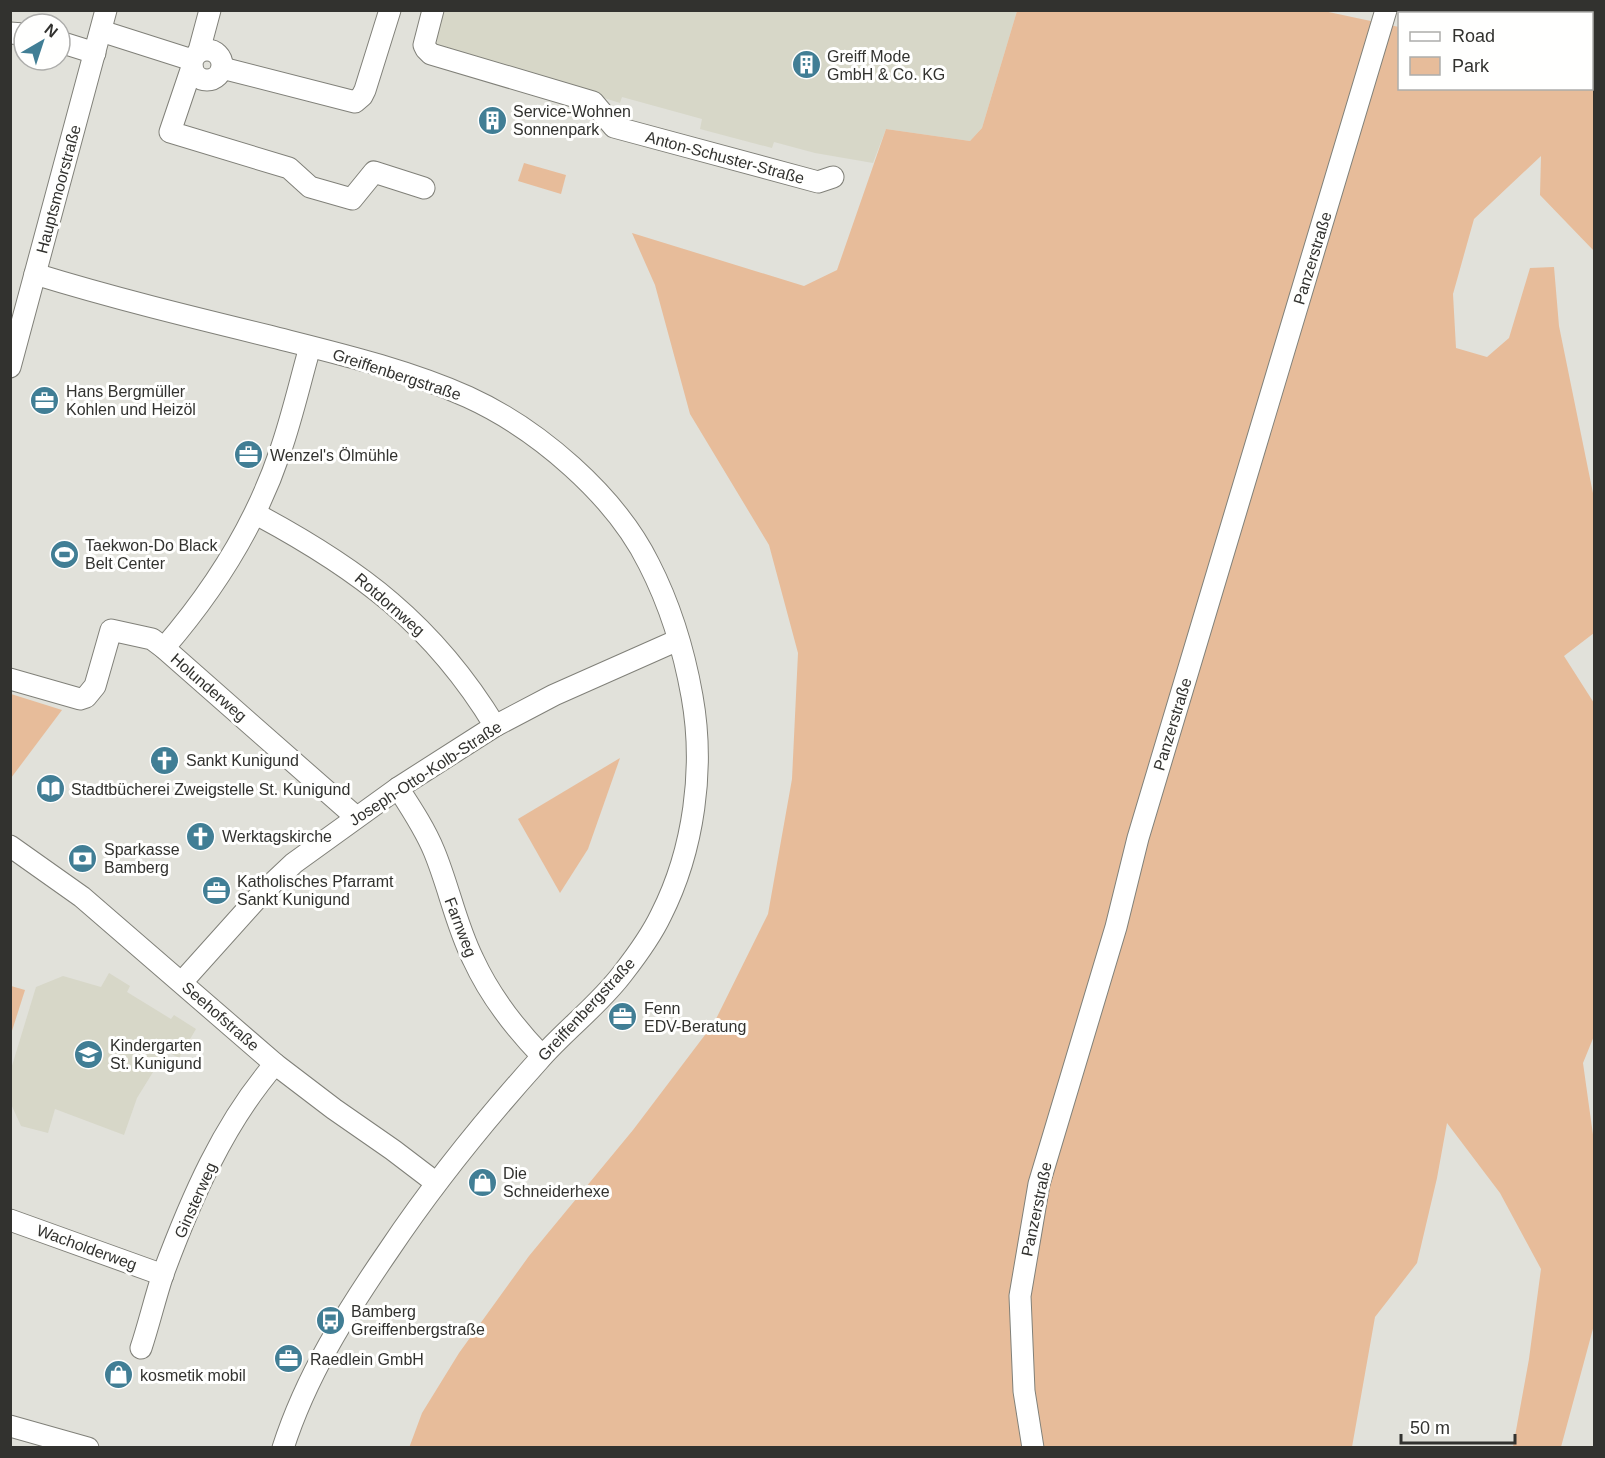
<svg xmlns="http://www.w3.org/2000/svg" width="1605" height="1458" font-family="Helvetica,sans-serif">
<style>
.built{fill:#d7d7c8}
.green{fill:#e7bc9a}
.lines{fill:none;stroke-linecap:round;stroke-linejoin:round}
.minor-casing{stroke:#808079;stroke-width:23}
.major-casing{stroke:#808079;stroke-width:28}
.highway-casing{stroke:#808079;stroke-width:32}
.minor{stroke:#fff;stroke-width:21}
.major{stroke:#fff;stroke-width:26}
.highway{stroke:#fff;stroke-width:30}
.labels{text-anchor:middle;stroke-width:6;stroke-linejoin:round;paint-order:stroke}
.poi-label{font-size:16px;fill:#32322f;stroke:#fffffe;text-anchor:start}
.street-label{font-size:16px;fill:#32322f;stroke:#fffffe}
</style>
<rect width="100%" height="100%" fill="#e1e1da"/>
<g class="built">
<path d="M442,11H1017L982,128L970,141L886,129L873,163L815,153L774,142L772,148L700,129L702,119L622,97L620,103L432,44Z"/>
<path d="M109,973L130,986L127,992L171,1019L174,1015L196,1029L179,1058L166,1051L137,1098L124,1135L55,1109L48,1133L21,1126L11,1104V1069L36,987L63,976L101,987Z"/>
</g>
<g class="green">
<path d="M1319,10L1399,27L1400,88H1592V65L1594,66V251L1540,195L1541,156L1474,219L1453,294L1456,348L1487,357L1509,338L1530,268L1554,267L1559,326L1594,498V633L1564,656L1594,703V1036L1583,1063L1594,1142V1325L1561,1447H1513L1529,1359L1541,1269L1500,1193L1447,1123L1437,1178L1417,1263L1375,1317L1352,1447L409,1448L422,1413L459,1353L529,1256L633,1130L714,1023L768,914L792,779L798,653L769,545L690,414L655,285L632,233L804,286L837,270L886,129L970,141L982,128L1017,11Z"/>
<path d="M524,163L566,175L561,194L518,181Z"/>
<path d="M11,694L62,710L11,778L10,694Z"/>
<path d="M620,758L588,849L560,893L518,819Z"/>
<path d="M11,986L25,990L11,1034L10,986Z"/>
</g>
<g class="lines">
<defs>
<g id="minor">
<path d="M433,10L424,45L426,49L431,54L593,102L614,127L818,182L833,177"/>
<path d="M101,31L192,60"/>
<path d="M10,33L24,34"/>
<path d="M60,42L95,53"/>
<circle cx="207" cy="65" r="15"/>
<path d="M199,51L210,10"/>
<path d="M192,67L170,132L289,168L310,187L352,199L374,172L424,188"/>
<path d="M222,68L355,102L362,96L365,90L390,10"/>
<path d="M35,274C113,298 191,317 269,336C336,353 405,369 468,397C538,429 615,495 649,564C670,605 684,651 692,696C705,768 694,850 661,915C651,936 637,955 623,973C599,1005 565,1030 539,1060C485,1120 434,1183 389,1250C347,1311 306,1376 283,1448"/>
<path d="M10,367L106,10"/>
<path d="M256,514C359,569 433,624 495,726"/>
<path d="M164,648C215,589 255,526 280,452C292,418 300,382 310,347"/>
<path d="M10,679L80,699L86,697L95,686L111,630L152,639L164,648L356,817"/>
<path d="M398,788C411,808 425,829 434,851C449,887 456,925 473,959C490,996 514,1027 542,1056"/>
<path d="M10,846L82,897L275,1064L334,1109L393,1150L435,1182"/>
<path d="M182,982L261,894L294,863L398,788L495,726L554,695L678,640"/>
<path d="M10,1220L163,1275"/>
<path d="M141,1348C149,1324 155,1298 163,1274C191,1199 223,1124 275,1064"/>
<path d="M10,1426L88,1448"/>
<path d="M1033,1448L1024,1391L1020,1296L1039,1184L1116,927L1138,838L1386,10"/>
</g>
<g id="major">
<path d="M1453,10L1468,14"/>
<path d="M1592,40L1594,41"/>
</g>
<path id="highway" d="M1518,10L1522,14"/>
</defs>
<use href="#minor" class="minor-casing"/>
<use href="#major" class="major-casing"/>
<use href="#highway" class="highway-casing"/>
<use href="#minor" class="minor"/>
<use href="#major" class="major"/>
<use href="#highway" class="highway"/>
</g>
<defs>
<symbol id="building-disc" viewBox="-11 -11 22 22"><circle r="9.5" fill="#417e95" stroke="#fffffe"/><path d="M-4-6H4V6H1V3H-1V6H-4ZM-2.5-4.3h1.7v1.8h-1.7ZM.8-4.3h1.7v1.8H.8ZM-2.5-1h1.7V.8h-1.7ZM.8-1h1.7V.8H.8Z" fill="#fff"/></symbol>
<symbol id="office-disc" viewBox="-11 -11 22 22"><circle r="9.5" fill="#417e95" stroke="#fffffe"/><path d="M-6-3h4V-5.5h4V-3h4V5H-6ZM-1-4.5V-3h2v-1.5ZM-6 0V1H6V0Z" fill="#fff"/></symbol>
<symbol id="stadium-disc" viewBox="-11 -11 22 22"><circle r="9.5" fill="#417e95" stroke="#fffffe"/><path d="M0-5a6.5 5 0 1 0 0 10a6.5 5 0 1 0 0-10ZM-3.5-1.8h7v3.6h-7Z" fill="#fff"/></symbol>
<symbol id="church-disc" viewBox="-11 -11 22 22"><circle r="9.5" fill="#417e95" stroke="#fffffe"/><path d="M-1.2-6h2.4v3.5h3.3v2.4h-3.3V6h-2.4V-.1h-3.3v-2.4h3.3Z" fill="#fff"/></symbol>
<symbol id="library-disc" viewBox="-11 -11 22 22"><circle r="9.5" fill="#417e95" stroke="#fffffe"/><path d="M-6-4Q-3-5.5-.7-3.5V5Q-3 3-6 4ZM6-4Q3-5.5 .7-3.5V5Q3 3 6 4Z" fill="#fff"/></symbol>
<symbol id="bank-disc" viewBox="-11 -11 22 22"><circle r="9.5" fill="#417e95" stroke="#fffffe"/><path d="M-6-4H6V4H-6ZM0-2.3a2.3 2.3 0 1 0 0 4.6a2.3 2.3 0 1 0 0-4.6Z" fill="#fff"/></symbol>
<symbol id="school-disc" viewBox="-11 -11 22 22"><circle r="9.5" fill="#417e95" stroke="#fffffe"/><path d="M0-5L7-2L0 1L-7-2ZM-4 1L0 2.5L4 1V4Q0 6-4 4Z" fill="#fff"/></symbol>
<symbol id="shop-disc" viewBox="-11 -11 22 22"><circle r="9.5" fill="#417e95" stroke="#fffffe"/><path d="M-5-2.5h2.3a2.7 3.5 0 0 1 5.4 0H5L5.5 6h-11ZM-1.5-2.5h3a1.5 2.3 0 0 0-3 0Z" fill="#fff"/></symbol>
<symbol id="bus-disc" viewBox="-11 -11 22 22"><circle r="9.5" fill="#417e95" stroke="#fffffe"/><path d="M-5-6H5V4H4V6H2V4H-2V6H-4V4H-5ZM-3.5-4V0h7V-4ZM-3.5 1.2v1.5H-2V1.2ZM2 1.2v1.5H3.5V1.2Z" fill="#fff"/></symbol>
</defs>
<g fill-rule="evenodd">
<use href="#building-disc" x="790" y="48" width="33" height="33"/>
<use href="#building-disc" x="476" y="104" width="33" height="33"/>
<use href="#office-disc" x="28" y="384" width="33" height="33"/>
<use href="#office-disc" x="232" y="438" width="33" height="33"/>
<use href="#stadium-disc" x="48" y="538" width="33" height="33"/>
<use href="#church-disc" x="148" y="744" width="33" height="33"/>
<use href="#library-disc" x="34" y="772" width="33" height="33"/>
<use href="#church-disc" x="184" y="820" width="33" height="33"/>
<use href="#bank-disc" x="66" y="842" width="33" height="33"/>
<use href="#office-disc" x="200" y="874" width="33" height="33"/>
<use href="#office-disc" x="606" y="1000" width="33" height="33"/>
<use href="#school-disc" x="72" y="1038" width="33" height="33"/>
<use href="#shop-disc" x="466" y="1166" width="33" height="33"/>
<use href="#bus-disc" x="314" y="1304" width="33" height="33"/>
<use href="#office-disc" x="272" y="1342" width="33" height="33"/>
<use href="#shop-disc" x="102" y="1358" width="33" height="33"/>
</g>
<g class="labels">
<g class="poi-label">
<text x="827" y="62">Greiff Mode<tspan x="827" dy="18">GmbH &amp; Co. KG</tspan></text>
<text x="513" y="117">Service-Wohnen<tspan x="513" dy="18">Sonnenpark</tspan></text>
<text x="66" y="397">Hans Bergmüller<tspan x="66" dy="18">Kohlen und Heizöl</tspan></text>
<text x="270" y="461">Wenzel's Ölmühle</text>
<text x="85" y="551">Taekwon-Do Black<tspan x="85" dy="18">Belt Center</tspan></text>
<text x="186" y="766">Sankt Kunigund</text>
<text x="71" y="795">Stadtbücherei Zweigstelle St. Kunigund</text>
<text x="222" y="842">Werktagskirche</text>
<text x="104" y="855">Sparkasse<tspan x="104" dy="18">Bamberg</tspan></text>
<text x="237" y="887">Katholisches Pfarramt<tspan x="237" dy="18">Sankt Kunigund</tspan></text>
<text x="644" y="1014">Fenn<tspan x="644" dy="18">EDV-Beratung</tspan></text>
<text x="110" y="1051">Kindergarten<tspan x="110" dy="18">St. Kunigund</tspan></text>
<text x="503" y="1179">Die<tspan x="503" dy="18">Schneiderhexe</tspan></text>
<text x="351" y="1317">Bamberg<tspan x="351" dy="18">Greiffenbergstraße</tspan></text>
<text x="310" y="1365">Raedlein GmbH</text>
<text x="140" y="1381">kosmetik mobil</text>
</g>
<g class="street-label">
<text transform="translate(725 157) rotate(15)" y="6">Anton-Schuster-Straße</text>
<text transform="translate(58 189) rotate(-75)" y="6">Hauptsmoorstraße</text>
<text transform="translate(1312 258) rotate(-73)" y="6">Panzerstraße</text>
<text transform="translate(397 374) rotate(18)" y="6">Greiffenbergstraße</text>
<text transform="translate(390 604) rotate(41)" y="6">Rotdornweg</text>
<text transform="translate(209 687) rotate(41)" y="6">Holunderweg</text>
<text transform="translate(1172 724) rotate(-73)" y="6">Panzerstraße</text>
<text transform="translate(425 773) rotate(-33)" y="6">Joseph-Otto-Kolb-Straße</text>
<text transform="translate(461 927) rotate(69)" y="6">Farnweg</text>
<text transform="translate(586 1009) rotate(-47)" y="6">Greiffenbergstraße</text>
<text transform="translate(221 1016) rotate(41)" y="6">Seehofstraße</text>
<text transform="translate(195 1200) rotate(-66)" y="6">Ginsterweg</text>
<text transform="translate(1036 1209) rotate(-78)" y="6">Panzerstraße</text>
<text transform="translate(87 1247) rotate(20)" y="6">Wacholderweg</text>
</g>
</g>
<rect width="1605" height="1458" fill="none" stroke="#32322f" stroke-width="24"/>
<rect x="1398" y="12" width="195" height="78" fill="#fffffe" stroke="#adadab" stroke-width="1.5"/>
<rect x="1410" y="32" width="30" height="9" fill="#ffffff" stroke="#adadab" stroke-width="1.5"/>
<text x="1452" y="42" font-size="18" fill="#32322f">Road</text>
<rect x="1410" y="57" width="30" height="18" fill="#e7bc9a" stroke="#adadab" stroke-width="1.5"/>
<text x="1452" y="72" font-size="18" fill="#32322f">Park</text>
<g transform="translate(42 42) rotate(39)"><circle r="28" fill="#fffffe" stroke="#adadab" stroke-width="1.5"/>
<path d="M0-4.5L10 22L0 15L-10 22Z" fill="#417e95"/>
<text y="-9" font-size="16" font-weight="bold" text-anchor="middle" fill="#32322f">N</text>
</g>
<path d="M1401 1434v9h114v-9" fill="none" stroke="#32322f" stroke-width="3"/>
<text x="1410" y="1434" font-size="18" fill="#32322f" stroke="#fffffe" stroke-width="4.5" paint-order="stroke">50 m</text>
</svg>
